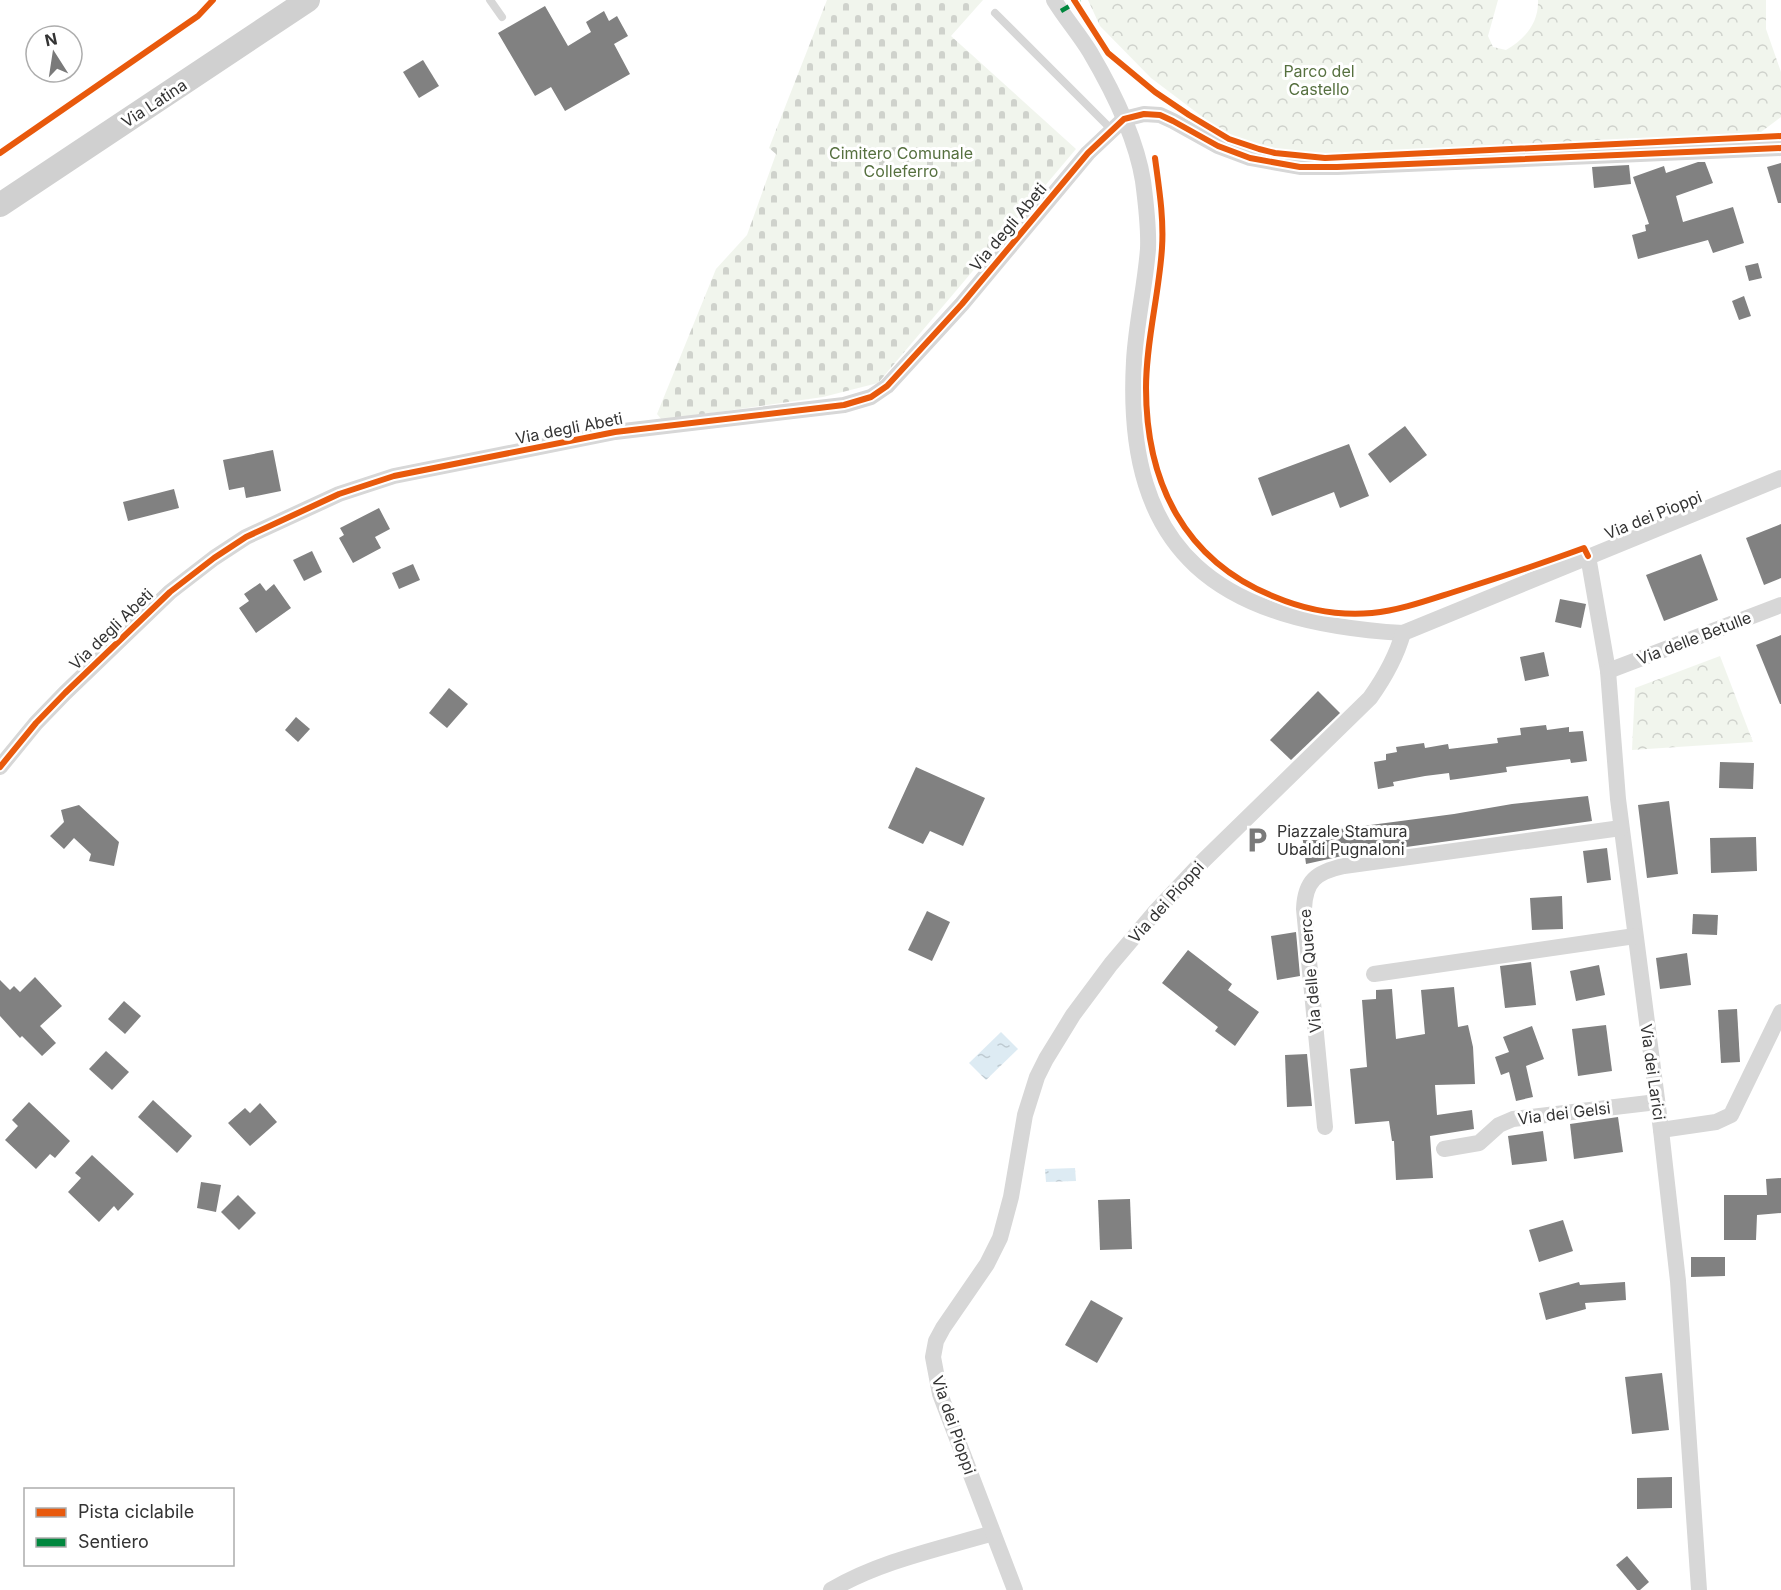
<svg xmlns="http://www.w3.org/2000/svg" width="1781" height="1590" font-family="Inter,sans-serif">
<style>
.cemetery{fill:url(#cemetery-stones)}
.park{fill:url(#park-crowns)}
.water{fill:url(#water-ripples)}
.building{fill:#818181}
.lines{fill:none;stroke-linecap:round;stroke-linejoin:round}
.service{stroke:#d7d7d7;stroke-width:8}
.minor{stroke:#d7d7d7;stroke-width:16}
.secondary{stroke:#d0d0d0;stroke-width:24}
.quiet{stroke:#00873e;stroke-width:4.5;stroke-dasharray:9 4.5;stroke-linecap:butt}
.cycleway-casing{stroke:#fff;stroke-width:10}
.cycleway{stroke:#e8590c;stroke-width:6}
.labels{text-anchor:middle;stroke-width:6;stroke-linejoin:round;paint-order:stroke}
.park-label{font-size:16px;fill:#56703f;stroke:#fff}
.street-label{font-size:16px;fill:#333;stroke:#fff}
.poi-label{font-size:16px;fill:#333;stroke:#fff;text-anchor:start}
</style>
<defs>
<pattern id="cemetery-stones" width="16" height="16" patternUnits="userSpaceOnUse" patternTransform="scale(1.5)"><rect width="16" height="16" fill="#f1f5ed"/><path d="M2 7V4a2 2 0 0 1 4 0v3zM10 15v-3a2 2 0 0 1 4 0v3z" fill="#cfd2cc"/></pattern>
<pattern id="park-crowns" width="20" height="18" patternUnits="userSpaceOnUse" patternTransform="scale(1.5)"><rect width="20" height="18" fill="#f1f5ed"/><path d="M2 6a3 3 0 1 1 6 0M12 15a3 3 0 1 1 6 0" fill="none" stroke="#cfd2cc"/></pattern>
<pattern id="water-ripples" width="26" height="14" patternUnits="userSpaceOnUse" patternTransform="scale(1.5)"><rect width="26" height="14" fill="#ddebf3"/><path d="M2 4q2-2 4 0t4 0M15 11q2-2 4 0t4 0" fill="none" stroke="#becad1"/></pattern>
</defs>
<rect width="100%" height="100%" fill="#fff"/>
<path class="cemetery" d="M827,0H983L951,36L1076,149L878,383L823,397L662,420L657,414L716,269L747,235L776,154L769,148Z"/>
<g class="park">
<path d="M1088,0H1498L1488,36L1493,47L1506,50C1525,39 1539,23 1538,0H1766V29L1781,72V117L1757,135L1745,140L1730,143L1654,145L1520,154L1478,146L1321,161L1273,155L1229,137L1151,78L1100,26Z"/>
<path d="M1720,656L1753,742L1632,750L1635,688Z"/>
</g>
<g class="water">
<path d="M1001,1032L1018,1049L986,1080L969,1063Z"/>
<path d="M1075,1168L1076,1181L1046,1182L1045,1169Z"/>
</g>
<g class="building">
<path d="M545,6L568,46L591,32L586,22L604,11L609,21L617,16L628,36L614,44L630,74L565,111L551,87L535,96L498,33Z"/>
<path d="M423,60L439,86L419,98L403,72Z"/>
<path d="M1698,162H1705L1713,183L1676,196L1683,222L1733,207L1744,243L1713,253L1708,240L1638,259L1632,235L1646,231L1645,225L1649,224L1633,177L1664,166L1666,173Z"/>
<path d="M1781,163V203H1778L1767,167Z"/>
<path d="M1629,165L1631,184L1594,188L1592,167Z"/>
<path d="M1758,263L1762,278L1749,281L1745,266Z"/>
<path d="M1744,296L1751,316L1739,320L1732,301Z"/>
<path d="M1405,426L1427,455L1390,483L1368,454Z"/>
<path d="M1349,444L1369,496L1340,508L1334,492L1272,516L1258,478Z"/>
<path d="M273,450L281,491L246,498L244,487L229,490L223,460Z"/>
<path d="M174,489L179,508L128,521L123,502Z"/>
<path d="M379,508L390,529L375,537L381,548L353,563L339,538L344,535L340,528Z"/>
<path d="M1781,524V578L1764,585L1746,538Z"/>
<path d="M312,551L322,572L304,581L293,560Z"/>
<path d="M1701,554L1718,600L1664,621L1646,575Z"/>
<path d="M413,564L420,580L399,589L392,573Z"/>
<path d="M260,583L266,591L274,584L291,608L256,633L239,608L249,601L244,594Z"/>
<path d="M1560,599L1586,604L1581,628L1555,622Z"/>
<path d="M1781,635V704H1780L1756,645Z"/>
<path d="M1544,652L1549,676L1525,681L1520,657Z"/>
<path d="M449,688L468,704L447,728L429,713Z"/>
<path d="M1318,691L1340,713L1291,760L1270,740Z"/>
<path d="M296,717L310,729L298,742L285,730Z"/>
<path d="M1546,725L1547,730L1569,727V732L1583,731L1587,761L1571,763L1570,759L1506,767L1507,772L1450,780L1449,773L1425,776L1393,782L1394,786L1378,789L1374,762L1386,760V754L1397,752L1396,747L1424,743L1425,748L1448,744L1449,749L1498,743L1497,738L1521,735L1520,728Z"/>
<path d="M1720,762L1754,763L1753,789L1719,788Z"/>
<path d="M916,767L985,798L963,846L930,831L923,844L888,828Z"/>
<path d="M1588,796L1592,821L1342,856L1306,864L1302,834L1454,814L1512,804Z"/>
<path d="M1669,801L1678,874L1647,878L1638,805Z"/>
<path d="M79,805L119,842L114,866L89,861L91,854L74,838L64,849L50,836L64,822L61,810Z"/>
<path d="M1756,837L1757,871L1711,873L1710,838Z"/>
<path d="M1607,848L1611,880L1587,883L1583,851Z"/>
<path d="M1562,896L1563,929L1532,930L1530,898Z"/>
<path d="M927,911L950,922L932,961L908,950Z"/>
<path d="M1693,914L1718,915L1717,935L1692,934Z"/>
<path d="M1296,932L1300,976L1277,980L1271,936Z"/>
<path d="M1188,950L1232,984L1228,990L1259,1012L1235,1046L1215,1031L1218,1027L1162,983Z"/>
<path d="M1687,953L1691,985L1660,989L1656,958Z"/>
<path d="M1531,962L1536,1005L1505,1008L1500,966Z"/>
<path d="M1599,965L1605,995L1576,1001L1570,971Z"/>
<path d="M35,977L62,1006L40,1026L56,1043L42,1056L22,1036L20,1038L0,1016V980L10,990L14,986L20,992Z"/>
<path d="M1454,987L1458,1027L1468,1025L1473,1047L1475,1084L1435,1085L1437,1115L1472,1110L1474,1129L1430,1136L1433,1178L1396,1180L1394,1141H1392L1389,1121L1355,1124L1350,1069L1367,1067L1362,1000L1376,999V990L1392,989L1396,1039L1425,1034L1421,990Z"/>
<path d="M124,1001L141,1016L125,1034L108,1019Z"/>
<path d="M1737,1009L1740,1062L1721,1063L1718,1010Z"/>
<path d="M1606,1025L1612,1071L1578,1076L1572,1029Z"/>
<path d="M1532,1026L1544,1059L1526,1066L1533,1097L1516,1101L1509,1072L1501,1075L1495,1057L1509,1052L1503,1037Z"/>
<path d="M106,1051L129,1072L112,1090L89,1069Z"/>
<path d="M1307,1054L1312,1106L1287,1107L1285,1055Z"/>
<path d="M153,1100L192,1136L177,1153L138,1117Z"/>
<path d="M29,1102L70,1141L55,1158L50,1154L36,1169L5,1140L18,1126L12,1120Z"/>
<path d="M260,1103L277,1122L250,1146L228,1123L245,1108L250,1113Z"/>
<path d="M1618,1117L1623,1152L1574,1159L1570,1124Z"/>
<path d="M1543,1131L1547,1161L1512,1165L1508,1136Z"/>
<path d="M92,1155L134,1194L118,1211L114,1206L99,1222L68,1192L81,1178L75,1173Z"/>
<path d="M1781,1178V1213L1757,1215L1756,1240H1724V1195H1767L1766,1179Z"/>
<path d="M201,1182L221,1185L216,1212L197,1208Z"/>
<path d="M238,1195L256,1213L239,1230L221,1212Z"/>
<path d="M1130,1199L1132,1249L1100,1250L1098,1200Z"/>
<path d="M1563,1220L1573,1251L1539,1262L1529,1230Z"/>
<path d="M1691,1257H1725V1276L1691,1277Z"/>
<path d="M1579,1282L1580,1285L1625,1282L1626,1300L1585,1303L1586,1309L1546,1320L1539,1293Z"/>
<path d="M1091,1300L1123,1318L1097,1363L1065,1345Z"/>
<path d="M1662,1373L1669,1430L1632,1434L1625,1377Z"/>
<path d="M1672,1477V1508L1637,1509V1478Z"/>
<path d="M1627,1556L1649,1582L1640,1590H1637L1616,1565Z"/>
</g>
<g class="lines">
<g class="service">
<path d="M490,0L502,17"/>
<path d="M995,13L1112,130"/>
</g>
<g class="minor">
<path d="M1054,0C1065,18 1079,34 1090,52C1113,91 1136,137 1143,181C1146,204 1149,226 1148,249C1145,287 1136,324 1134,361C1123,556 1221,622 1403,633L1781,478"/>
<path d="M1588,556L1608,671L1618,799L1661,1130L1678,1281L1699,1590"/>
<path d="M1608,671L1781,605"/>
<path d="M0,767L36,723L65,693L170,592L214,558L246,537L339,494L394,476L615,432L844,405L871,397L887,386L962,304L1088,153L1124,119L1144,114L1160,115L1173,121L1218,146L1250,158L1300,167H1337L1781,148"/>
<path d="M1374,974L1635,936"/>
<path d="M1325,1127L1304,909C1305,881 1316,872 1344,866L1621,828"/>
<path d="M1661,1130L1716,1122L1731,1115L1781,1012"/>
<path d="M1444,1149L1479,1143L1499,1125L1513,1119L1657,1102"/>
<path d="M831,1590C880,1561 939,1549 993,1533"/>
<path d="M1015,1590L940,1394L933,1357L936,1341L943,1328L987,1264L1000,1238L1011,1197L1025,1115L1037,1077L1046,1059L1073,1015L1111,964L1156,911L1203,861L1370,698C1385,677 1396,658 1403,633"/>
</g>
<path class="secondary" d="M0,205L308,0"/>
<path class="quiet" d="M1061,11L1080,0"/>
<defs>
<g id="cycleway">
<path d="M1074,0L1108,53L1155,92L1189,115L1229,139L1259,149L1275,153L1325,158L1781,136"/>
<path d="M0,153L198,16L213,0"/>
<path d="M1155,158C1159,188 1164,218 1162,248C1159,295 1146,341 1146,388C1146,482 1184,561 1275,597C1306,610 1338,616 1372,613C1402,610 1431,599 1460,590C1501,577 1543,563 1584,548L1588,556"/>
<path d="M0,767L36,723L65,693L170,592L214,558L246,537L339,494L394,476L615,432L844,405L871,397L887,386L962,304L1088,153L1124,119L1144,114L1160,115L1173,121L1218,146L1250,158L1300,167H1337L1781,148"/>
</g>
</defs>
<use href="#cycleway" class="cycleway-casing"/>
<use href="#cycleway" class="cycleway"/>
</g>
<defs>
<symbol id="parking-bare" viewBox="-9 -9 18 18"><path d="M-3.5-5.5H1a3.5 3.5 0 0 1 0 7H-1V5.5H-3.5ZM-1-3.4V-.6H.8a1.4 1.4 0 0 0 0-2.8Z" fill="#7a7a7a" stroke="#fff" stroke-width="2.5" paint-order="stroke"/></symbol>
</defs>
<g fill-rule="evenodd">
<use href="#parking-bare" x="1238" y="821" width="38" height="38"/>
</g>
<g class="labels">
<g class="park-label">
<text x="1319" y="77">Parco del<tspan x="1319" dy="18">Castello</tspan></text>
<text x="901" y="159">Cimitero Comunale<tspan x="901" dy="18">Colleferro</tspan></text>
</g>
<g class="street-label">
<text transform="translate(154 103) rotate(-33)" y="6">Via Latina</text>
<text transform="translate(1008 227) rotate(-50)" y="6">Via degli Abeti</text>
<text transform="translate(569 428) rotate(-11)" y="6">Via degli Abeti</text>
<text transform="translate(1653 515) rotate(-22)" y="6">Via dei Pioppi</text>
<text transform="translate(111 629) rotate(-44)" y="6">Via degli Abeti</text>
<text transform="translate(1694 638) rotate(-21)" y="6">Via delle Betulle</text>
<text transform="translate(1166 902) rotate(-48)" y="6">Via dei Pioppi</text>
<text transform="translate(1310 971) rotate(-95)" y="6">Via delle Querce</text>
<text transform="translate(1653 1072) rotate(82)" y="6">Via dei Larici</text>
<text transform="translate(1564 1113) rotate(-7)" y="6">Via dei Gelsi</text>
<text transform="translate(954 1425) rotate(71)" y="6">Via dei Pioppi</text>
</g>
<g class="poi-label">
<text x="1277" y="837">Piazzale Stamura<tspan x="1277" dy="18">Ubaldi Pugnaloni</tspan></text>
</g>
</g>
<rect x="24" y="1488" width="210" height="78" fill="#ffffff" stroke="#adadad" stroke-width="1.5"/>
<rect x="36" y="1508" width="30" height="9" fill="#e8590c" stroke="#adadad" stroke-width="1.5"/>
<text x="78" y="1518" font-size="18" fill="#333333">Pista ciclabile</text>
<rect x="36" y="1538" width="30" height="9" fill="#00873e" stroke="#adadad" stroke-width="1.5"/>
<text x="78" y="1548" font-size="18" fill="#333333">Sentiero</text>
<g transform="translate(54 54) rotate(348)"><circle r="28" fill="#ffffff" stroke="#adadad" stroke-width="1.5"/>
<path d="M0-4.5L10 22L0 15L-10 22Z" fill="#7a7a7a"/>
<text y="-9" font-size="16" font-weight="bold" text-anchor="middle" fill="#333333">N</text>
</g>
</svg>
